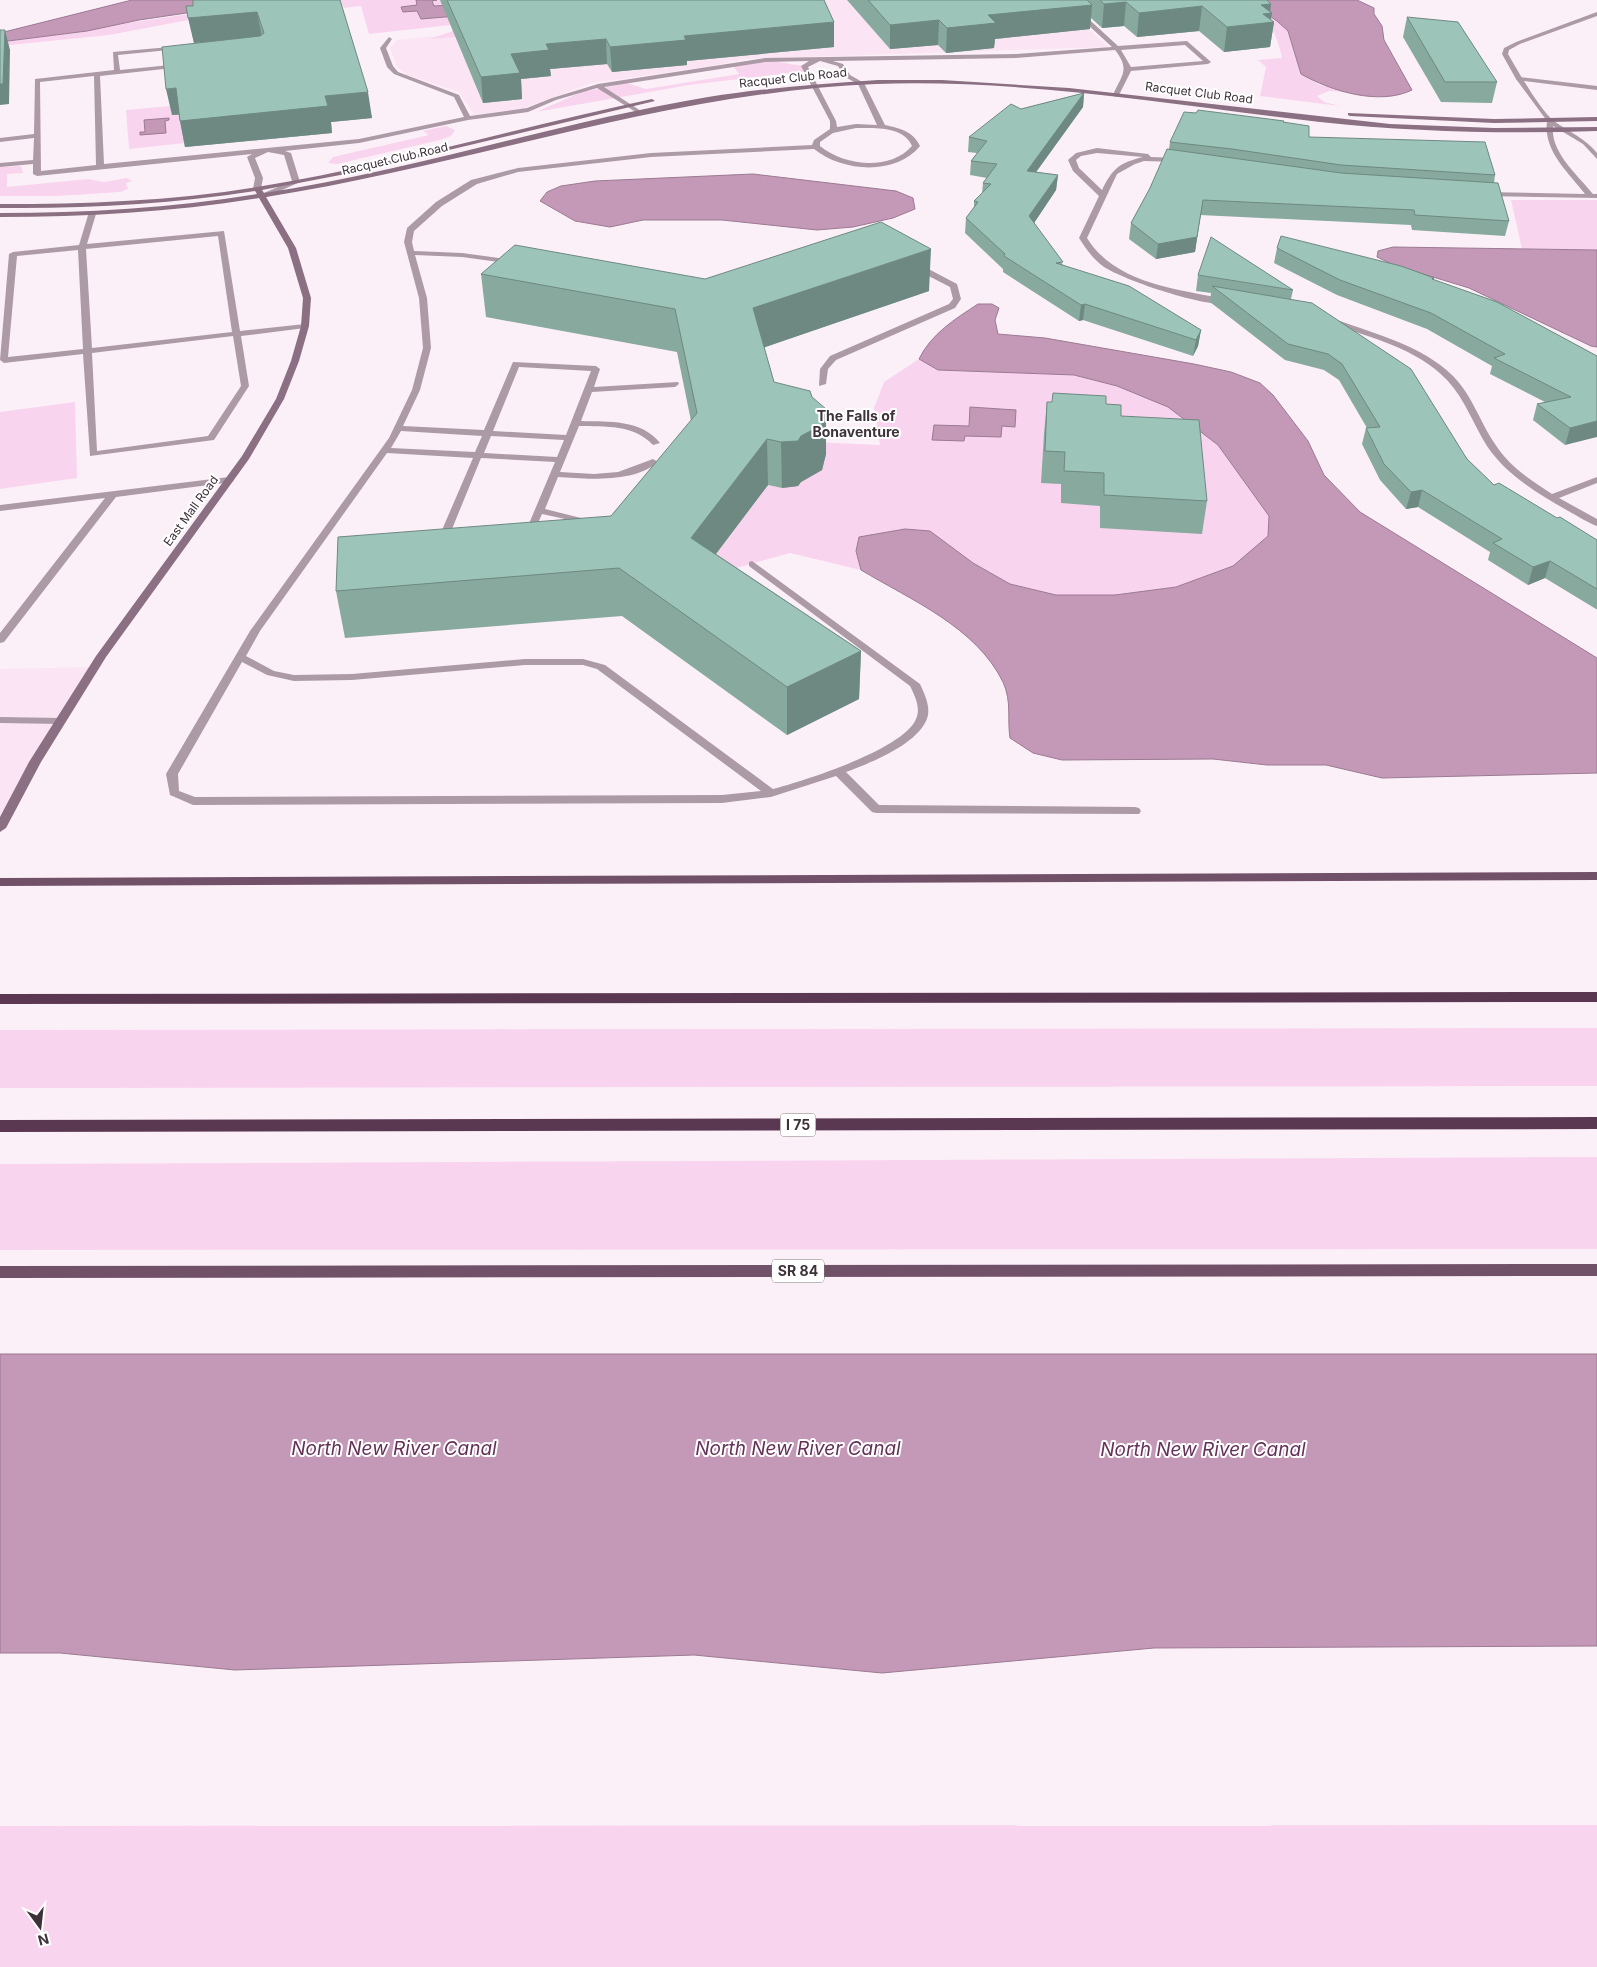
<svg xmlns="http://www.w3.org/2000/svg" width="1597" height="1967" font-family="Inter,sans-serif">
<style>
.built{fill:#fbe4f4}
.green{fill:#f9d4ee}
.water{fill:#c399b7;stroke:#9b7a92}
.lines{fill:none;stroke-linecap:round;stroke-linejoin:round}
.lane{fill:#ad9aa7;fill-rule:evenodd}
.street{fill:#ad9aa7;fill-rule:evenodd}
.secondary{fill:#8a7082;fill-rule:evenodd}
.primary{fill:#715168;fill-rule:evenodd}
.highway{fill:#5b3852;fill-rule:evenodd}
.wall{fill:#87a99e}
.shaded-wall{fill:#6e8981}
.building{fill:#9dc4b8;stroke:#6e8981}
.labels{text-anchor:middle;stroke-width:4;stroke-linejoin:round;paint-order:stroke}
.far-street-label{font-size:12px;fill:#3e323a;stroke:#fff}
.far-neighbourhood-label{font-size:14px;font-weight:bold;fill:#3e323a;stroke:#fff}
.shield{fill:#fff;stroke:#787075;stroke-width:1}
.shield-label{font-size:14px;font-weight:bold;fill:#3e323a}
.near-water-label{font-size:19px;font-style:italic;fill:#653159;stroke:#fff}
</style>
<rect width="100%" height="100%" fill="#fcf0f8"/>
<g class="built">
<path d="M689,0H1057L1108,47L745,59L707,67L592,83L521,109L474,115L459,92L407,75L397,67L390,48L397,40L694,10Z"/>
<path d="M94,667L0,828V669Z"/>
</g>
<g class="green">
<path d="M330,0H473L474,35L430,39L453,31L451,25L369,34L361,6L344,8L342,4L332,5Z"/>
<path d="M1246,0L1277,21L1288,31L1301,74L1320,85L1347,92L1329,91L1317,96L1324,102L1340,106L1260,96L1266,67L1258,60L1282,58C1276,28 1267,21 1246,0Z"/>
<path d="M216,10L236,11L109,35L0,46V42Z"/>
<path d="M765,60L804,66L807,71L689,85L536,112L582,92L627,83L646,89L739,74L733,66Z"/>
<path d="M171,106L185,114V143L129,149L126,110Z"/>
<path d="M446,126L455,130L451,136L440,140L337,164L328,163L333,157L429,135L423,131Z"/>
<path d="M21,166L23,173L7,174V187L88,179L104,182L127,178L132,181L126,183L128,189L120,192L58,196H0V167Z"/>
<path d="M1511,200H1597V250L1522,249Z"/>
<path d="M919,359L938,370L1074,375L1117,386L1168,407L1218,445L1269,516L1268,536L1233,566L1176,587L1115,595H1056L1010,584L973,563L930,531L856,551L861,570L790,553L697,579L768,485L782,488L812,442L880,445L874,408L884,382Z"/>
<path d="M75,402L77,478L0,489V412Z"/>
<path d="M1597,1028V1086L0,1088V1030Z"/>
<path d="M1597,1157V1249L0,1250V1164Z"/>
<path d="M1597,1825V1967H0V1826Z"/>
</g>
<g class="water">
<path d="M132,0H274L139,20L87,31L0,42V33Z"/>
<path d="M416,0H437L432,1L434,6L452,5L457,16L421,19L417,11L403,12L401,7L417,5Z"/>
<path d="M1246,0H1357L1374,8V14L1382,26L1384,40L1412,90C1379,106 1331,91 1301,74L1288,31L1277,21Z"/>
<path d="M169,118V120L165,121L166,133L140,135V132H145L144,120Z"/>
<path d="M753,174L896,191L913,198L915,209L893,218L853,227L817,230L722,220H643L610,227L575,221L540,201L547,192L561,186L595,181Z"/>
<path d="M1393,247L1597,250V347L1591,346L1469,288L1394,265L1377,257L1378,251Z"/>
<path d="M978,304H992L999,308L995,320L998,334L1045,338L1194,364L1231,372L1260,383L1273,395L1308,441L1324,475L1360,512L1597,658V773L1382,778L1326,765H1267L1213,759L1062,760L1033,753L1010,738C1007,718 1012,702 1003,682C976,627 911,600 861,570L856,551L859,537L905,529L930,531L973,563L1010,584L1056,595H1115L1176,587L1233,566L1268,536L1269,516L1218,445L1168,407L1117,386L1074,375L938,370L919,359C931,334 955,319 978,304Z"/>
<path d="M970,407L1016,410L1015,427L1002,426L1001,437L965,436L964,441L932,440L934,425L969,426Z"/>
<path d="M0,1354H1597V1646L1154,1648L882,1673L694,1655L235,1670L60,1653H0Z"/>
</g>
<g class="lines">
<g class="lane">
<path d="M1061,0H1068L1118,46L1187,41L1211,62L1208,64L1131,71L1119,95L1116,97L1113,95C1121,76 1131,70 1115,50L1016,58L833,61L843,64L850,75L864,83L885,125C899,128 913,131 920,146C896,176 842,172 814,149L651,157L518,172L477,184L442,206L414,231L412,242L414,251L462,253L514,260L518,262L514,264L462,257L415,255L427,298L431,348L420,390L403,426L484,430L513,362L596,366L600,369L594,387L678,382L679,384L675,387L592,392L581,421C609,422 641,419 660,443L653,445C633,424 606,427 579,426L560,472L594,474L618,472L653,459L658,462C635,483 586,479 558,477L545,509L593,521V525L542,514L535,530L482,539H456L442,530L473,458L387,453L260,631L246,656L274,671L294,675L352,674L525,659H583L605,665L773,789C804,781 904,749 916,719C921,708 915,696 910,686L749,566V562L752,561L920,684C925,695 932,709 926,721C914,746 870,763 846,772L879,805L1135,807L1139,808L1141,811L1139,814L876,813L872,812L836,776L771,797L722,803L193,805L170,795L166,774L250,631L389,438L412,390L423,348L419,298L404,242L407,228L436,202L471,180L518,168L651,153L812,145L814,140L830,129V121L801,66L809,61L765,62L604,87L641,111V113L639,114L597,88L556,100L528,112L468,120L359,143L285,151L291,153L300,182L262,199L258,197L259,195L292,181L284,155L268,152L255,158L263,178L261,189L257,191L253,189L255,178L247,157L252,154L37,176L33,174V164L0,167V163L33,160L34,138L0,142V138L34,134L35,79L114,70L113,52L181,46L179,49L118,55L120,70L180,64L183,66L182,67L100,76L104,164L359,139L464,117L454,97L394,74L387,67L380,48L389,37L392,39L386,48L393,66L398,72L459,95L470,116L527,108L552,98L598,84L765,58L1016,54L1112,47ZM1185,45L1203,61L1131,67L1121,50ZM820,61L838,66L845,77L858,84L877,125L856,124L837,127L836,121L808,67ZM94,76L96,165L41,171L40,82ZM856,128C874,128 904,126 912,146C890,171 844,166 820,146V142L833,133ZM519,367L591,371L566,435L493,431ZM401,431L482,436L475,452L391,448ZM491,436L564,440L557,457L484,453ZM481,458L555,462L528,526C509,529 469,540 452,529ZM242,662L267,675L294,681L352,680L525,665H583L597,669L761,791L722,795L195,797L179,791L178,774Z"/>
<path d="M1519,77L1597,86V90L1517,80L1516,79Z"/>
<path d="M89,212L96,214L87,244L224,231L240,331L305,324L309,326L305,328L241,336L249,386L214,440L90,456L83,354L4,363L0,360L9,254L13,252L79,245ZM218,236L232,332L92,348L86,249ZM78,250L83,349L8,357L17,256ZM233,336L241,386L208,436L97,451L92,353Z"/>
<path d="M913,264H919L957,284L961,299L955,308L836,360L828,369L826,384L819,386L820,369L830,356L949,304L953,299L950,287L913,268Z"/>
<path d="M229,477L234,480L232,482L116,497L4,642L0,643V633L105,498L0,511V505Z"/>
<path d="M0,717L61,718L66,721L61,724L0,723Z"/>
</g>
<g class="street">
<path d="M1597,12V16L1520,44L1509,50L1508,54C1518,71 1540,110 1554,121C1569,132 1585,138 1597,153V159L1583,144L1553,126C1550,152 1578,175 1593,194H1597V198L1482,196L1481,194L1485,192L1585,194C1568,172 1543,151 1547,121L1516,79L1502,54L1504,48L1516,42Z"/>
<path d="M1097,148L1148,154L1151,157L1179,158L1183,160L1179,162L1144,161L1135,164L1117,174L1087,238C1116,285 1180,289 1229,300V304C1204,307 1126,281 1104,267C1093,259 1086,249 1079,238L1099,196L1073,171L1068,160L1076,153ZM1097,153L1143,157C1119,163 1113,168 1102,190L1079,168L1076,160L1081,156Z"/>
<path d="M1331,320H1337C1376,334 1423,346 1453,376C1472,395 1480,422 1495,444C1509,466 1530,480 1552,494L1597,477V483L1559,498L1597,519V526C1588,523 1578,516 1570,512C1539,494 1507,476 1487,446C1473,424 1465,399 1447,380C1418,349 1370,337 1331,324Z"/>
</g>
<g class="secondary">
<path d="M878,80H942L1069,88L1390,124L1494,128L1597,127V131C1505,134 1412,132 1320,122C1173,105 1025,79 876,84C668,92 471,165 266,197L296,248L311,298L309,326L299,361L284,399L249,459L106,657L41,762L6,828L0,832V817L29,762L96,656L242,456L276,399L291,361L301,326L303,298L288,248L259,198C173,212 87,217 0,217V213C86,213 172,208 257,194L255,191C170,204 86,209 0,208V204C86,204 172,201 257,187C390,165 520,127 652,99L655,101L356,172L262,190L264,193C414,170 559,122 708,97C765,88 821,84 878,80Z"/>
<path d="M1348,113L1494,119L1597,117V121L1494,123L1350,116L1348,115Z"/>
</g>
<g class="primary">
<path d="M1597,872V880L0,886V878Z"/>
<path d="M1597,1264V1276L0,1278V1266Z"/>
</g>
<g class="highway">
<path d="M1597,992V1002L0,1004V994Z"/>
<path d="M1597,1117V1129L0,1132V1120Z"/>
</g>
</g>
<g class="wall">
<path d="M340,0L372,118L331,122L332,133L185,147L179,115H172L219,41L194,43L186,6Z"/>
<path d="M440,0H824L834,47L687,61V65L612,72L607,64L550,69L551,76L521,79L522,99L483,103Z"/>
<path d="M847,0H1267L1270,11L1272,13L1271,20L1274,22L1270,47L1224,52L1199,31L1137,37L1124,26L1102,28L1091,18L1090,29L995,39L994,48L946,53L938,45L890,49Z"/>
<path d="M1407,17L1497,82L1492,103L1441,102L1403,37Z"/>
<path d="M1084,93L1083,107L1036,172L1058,175L1056,190L1034,223L1063,265L1201,330L1198,346L1193,356L1083,320L1079,321L1003,272V269L965,233L966,218L974,208V201L982,193L983,183L987,178L970,175L971,161L977,153L968,152L969,137L1021,109Z"/>
<path d="M1284,121L1283,123L1309,137L1495,175L1494,183L1509,221L1505,236L1412,230L1411,225L1200,215L1195,252L1156,259L1129,239L1131,223L1150,188L1169,149L1170,142Z"/>
<path d="M1277,248L1434,278V280L1597,356L1565,445L1533,420L1537,404L1545,402L1490,374L1492,366L1427,329L1337,295L1274,263Z"/>
<path d="M481,274L705,279L929,291L764,347L774,382L826,454L822,470L801,482L798,486L782,488L768,485L716,554L861,651L859,699L787,735L622,616L345,638L336,591L611,516L691,421L677,352L486,317Z"/>
<path d="M1198,275L1293,290L1291,299L1467,459L1494,485L1597,540V609H1596L1545,578L1528,585L1488,560L1490,552L1418,507L1406,509L1380,480L1362,444L1366,428H1367L1339,380L1324,370L1285,360L1210,302L1211,293L1196,291Z"/>
<path d="M1047,402L1106,404L1121,416L1207,501L1202,534L1100,528V506L1061,503V484L1041,483L1044,434Z"/>
</g>
<g class="shaded-wall">
<path d="M1126,2L1124,26L1102,28L1104,4Z"/>
<path d="M1271,4L1270,13H1272L1270,23L1274,22L1270,47L1224,52L1227,27L1261,5Z"/>
<path d="M1092,5L1090,29L995,39L994,48L946,53L947,28L988,15Z"/>
<path d="M1202,6L1199,31L1137,37L1139,13Z"/>
<path d="M257,12L262,37L194,43L188,18Z"/>
<path d="M939,20L938,45L890,49V25Z"/>
<path d="M834,22V47L687,61V65L612,72L610,47L684,36Z"/>
<path d="M5,30L10,50L9,104L0,105V84Z"/>
<path d="M606,39L607,64L550,69L551,76L521,79L522,99L483,103L481,77L511,54L546,44Z"/>
<path d="M176,88L181,114L172,115L166,89Z"/>
<path d="M368,92L372,118L331,122L332,133L185,147L180,121L325,96Z"/>
<path d="M1084,93L1083,107L1026,186L1027,171Z"/>
<path d="M1058,175L1056,190L1028,232L1029,216Z"/>
<path d="M1203,200L1195,252L1156,259L1158,244Z"/>
<path d="M931,249L929,291L754,351L753,308Z"/>
<path d="M1085,304L1083,320L1079,321L1081,305Z"/>
<path d="M1201,330L1198,346L1193,356L1196,340Z"/>
<path d="M826,409V454L822,470L801,482L798,486L782,488L781,442L801,436Z"/>
<path d="M1597,421V437L1565,445L1570,428Z"/>
<path d="M767,439L768,485L693,584L691,538Z"/>
<path d="M1422,490L1418,507L1406,509L1411,492Z"/>
<path d="M1550,561L1545,578L1528,585L1533,567Z"/>
<path d="M861,651L859,699L787,735V687Z"/>
</g>
<g class="building">
<path d="M193,0H340L368,92L325,96L328,106L180,121L176,88L166,89L162,47L260,36L264,33L257,12L188,18L186,6H193Z"/>
<path d="M447,0H824L834,22L684,36L686,40L610,47L606,39L546,44L549,50L511,54L520,73L481,77Z"/>
<path d="M868,0H1087L1092,5L988,15L996,23L947,28L939,20L890,25Z"/>
<path d="M1100,0H1267L1271,4L1261,5L1272,13L1263,14L1274,22L1227,27L1202,6L1139,13L1126,2L1104,4Z"/>
<path d="M1407,17L1458,22L1497,82H1445Z"/>
<path d="M0,30H5L3,84H0Z"/>
<path d="M1084,93L1027,171L1058,175L1029,216L1063,262L1056,263L1129,286L1201,330L1196,340L1085,304L1081,305L1004,256L1005,254L966,218L978,202L974,201L991,184L983,183L997,164L971,161L987,141L969,137L1011,104L1021,109Z"/>
<path d="M1198,110L1284,121L1283,122L1309,126V137L1485,142L1495,175L1341,165L1232,149L1170,142L1184,112L1196,113Z"/>
<path d="M1167,149L1341,173L1498,183L1509,221L1415,215L1414,210L1203,200L1197,237L1158,244L1131,223L1150,188Z"/>
<path d="M881,222L931,249L753,308L774,382L810,391L812,397L826,409L822,425L801,436L798,441L781,442L767,439L691,538L861,651L787,687L619,568L336,591L338,537L611,516L697,413L675,309L481,274L515,245L705,279Z"/>
<path d="M1281,236L1401,266L1434,278L1432,279L1497,302L1597,356V421L1570,428L1537,404L1571,397L1494,358L1505,354L1431,313L1340,280L1277,248Z"/>
<path d="M1211,237L1293,290L1198,275Z"/>
<path d="M1212,286L1312,303L1411,369L1467,459L1494,485L1499,483L1557,518L1560,517L1597,540V589L1550,561L1533,567L1493,543L1502,539L1422,490L1411,492L1384,464L1366,428L1380,427L1342,364L1328,354L1288,344Z"/>
<path d="M1053,393L1106,396V404L1121,405V416L1199,420L1207,501L1104,495V473L1064,471L1065,452L1045,451L1047,402H1052Z"/>
</g>
<g class="labels">
<g class="far-street-label">
<text transform="translate(793 78) rotate(-6)" y="4">Racquet Club Road</text>
<text transform="translate(1199 93) rotate(7)" y="4">Racquet Club Road</text>
<text transform="translate(395 159) rotate(-13)" y="4">Racquet Club Road</text>
<text transform="translate(191 511) rotate(-54)" y="4">East Mall Road</text>
</g>
<g class="far-neighbourhood-label">
<text x="856" y="421">The Falls of<tspan x="856" dy="16">Bonaventure</tspan></text>
</g>
<g class="shield">
<rect x="780.5" y="1113.5" width="35" height="23" rx="4"/>
<rect x="772" y="1259.5" width="52" height="23" rx="4"/>
</g>
<g class="shield-label">
<text x="798" y="1130">I 75</text>
<text x="798" y="1276">SR 84</text>
</g>
<g class="near-water-label">
<text x="394" y="1455">North New River Canal</text>
<text x="798" y="1455">North New River Canal</text>
<text x="1203" y="1456">North New River Canal</text>
</g>
</g>
<g transform="translate(40 1927) rotate(165)" stroke="#ffffff" stroke-width="4" paint-order="stroke">
<path d="M0-4L9 19L0 12L-9 19Z" fill="#3e323a"/>
<text y="-8" font-size="14" font-weight="bold" text-anchor="middle" fill="#3e323a">N</text>
</g>
</svg>
